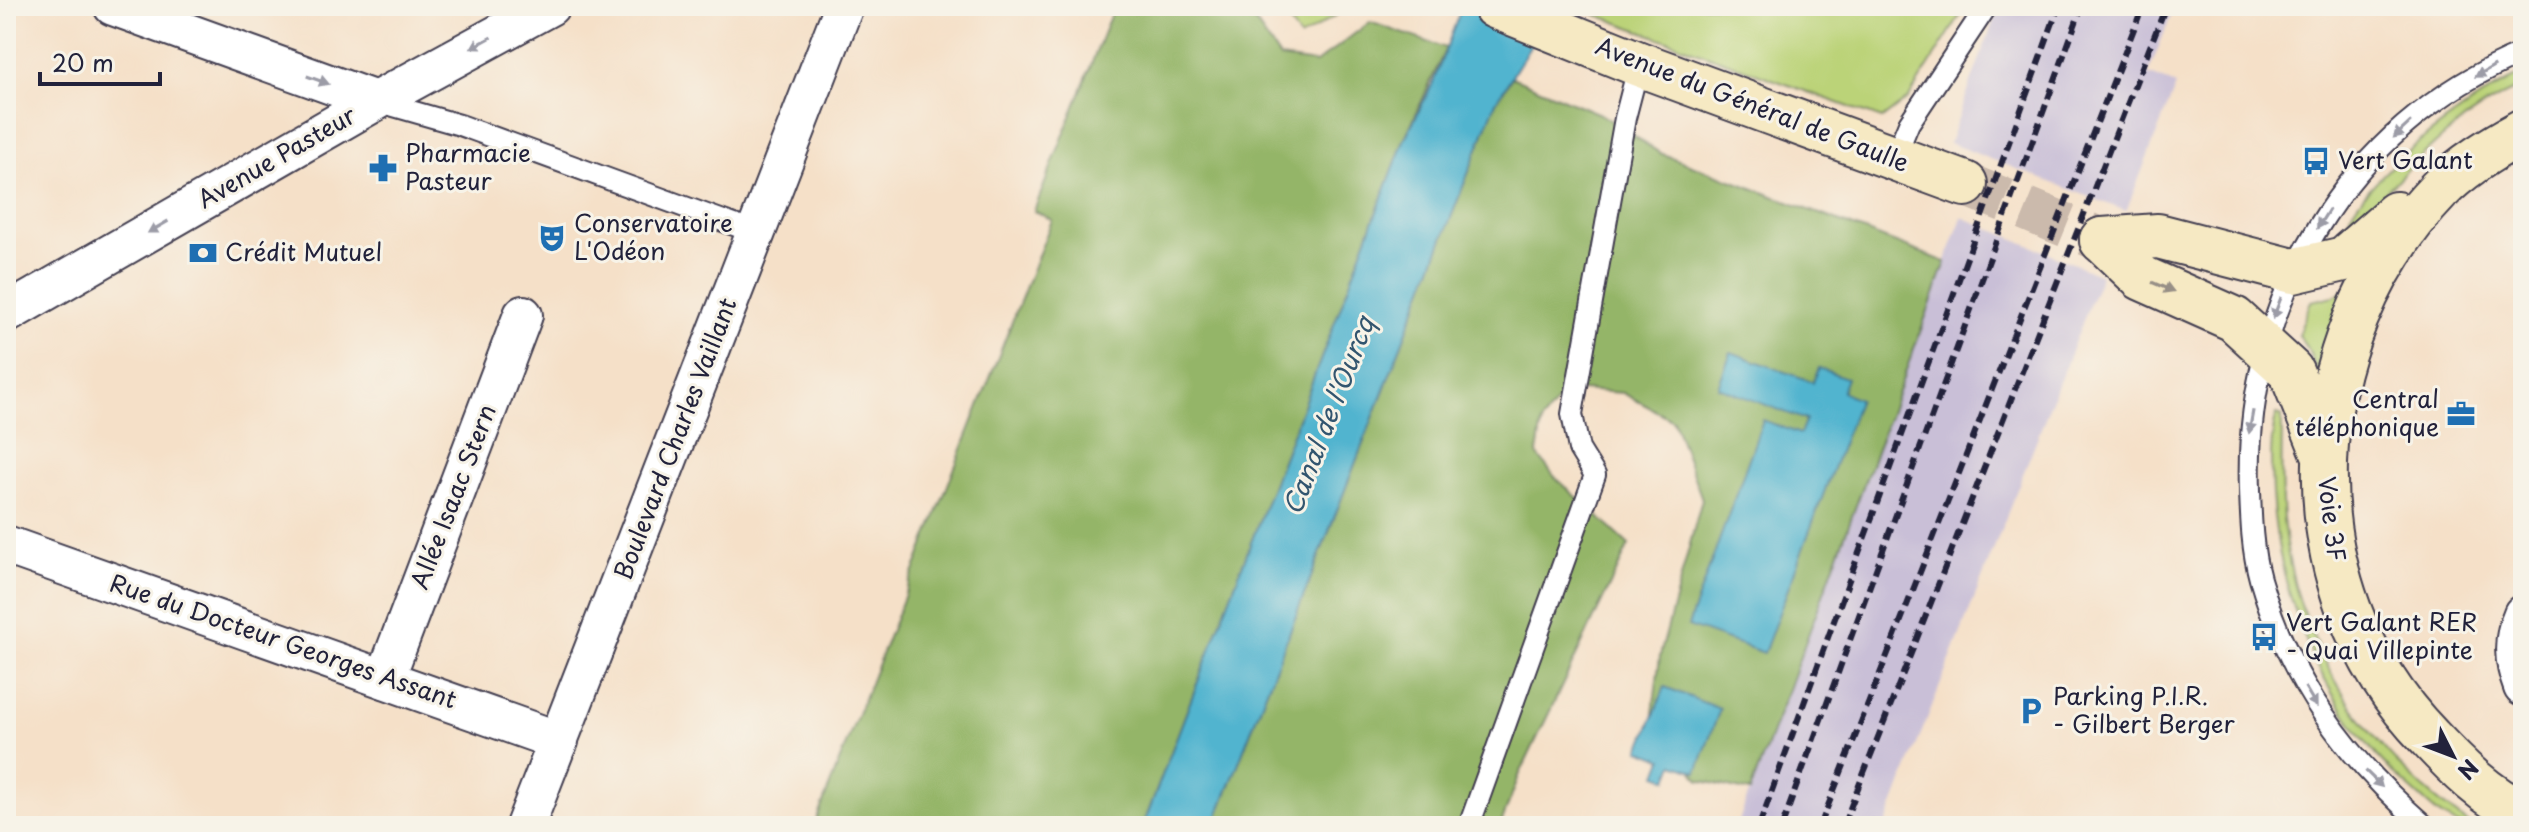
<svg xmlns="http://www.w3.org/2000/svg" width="2529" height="832" font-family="'Playpen Sans',sans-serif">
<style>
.industrial{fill:#c9bfd7}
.green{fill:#bbd378;stroke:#6e7a5a;stroke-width:2}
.forest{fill:#94b568;stroke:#5b6c52;stroke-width:2}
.water{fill:#51b4cf;stroke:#3a6b85;stroke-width:2}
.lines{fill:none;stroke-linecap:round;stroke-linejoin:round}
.secondary-tunnel{stroke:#cbbaac;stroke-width:44;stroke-dasharray:44 22;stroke-linecap:butt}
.lane-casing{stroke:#423e50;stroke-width:24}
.street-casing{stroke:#423e50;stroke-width:42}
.secondary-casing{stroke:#423e50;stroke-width:48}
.lane{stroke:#fff;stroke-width:20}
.street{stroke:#fff;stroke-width:38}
.secondary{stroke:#f6e9c3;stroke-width:44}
.rail{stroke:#22223b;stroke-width:6;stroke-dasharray:12 6;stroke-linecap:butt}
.oneway{fill:#9c9ca7}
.oneway2{fill:#978f86}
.labels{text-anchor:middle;stroke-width:6;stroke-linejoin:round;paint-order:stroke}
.street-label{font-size:24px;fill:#22223b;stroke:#f7f3e8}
.poi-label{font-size:24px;fill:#22223b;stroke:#f7f3e8;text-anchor:start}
.water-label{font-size:26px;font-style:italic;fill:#32556f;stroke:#f7f3e8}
</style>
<rect width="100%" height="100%" fill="#f7f3e8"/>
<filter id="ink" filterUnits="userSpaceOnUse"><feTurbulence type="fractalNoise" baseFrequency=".0125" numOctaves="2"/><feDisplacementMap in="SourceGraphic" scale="16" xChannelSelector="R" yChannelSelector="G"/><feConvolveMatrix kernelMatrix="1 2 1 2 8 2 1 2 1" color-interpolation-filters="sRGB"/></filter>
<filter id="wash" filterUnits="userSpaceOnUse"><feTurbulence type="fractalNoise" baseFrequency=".006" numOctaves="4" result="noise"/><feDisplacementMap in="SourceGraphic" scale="32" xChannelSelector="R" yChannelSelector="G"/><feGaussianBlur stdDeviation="1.8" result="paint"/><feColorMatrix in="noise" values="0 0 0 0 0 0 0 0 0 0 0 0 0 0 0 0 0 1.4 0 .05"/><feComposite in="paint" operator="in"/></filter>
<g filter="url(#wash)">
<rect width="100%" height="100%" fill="#f5e0c8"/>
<g class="industrial">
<path d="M1999,6H2175L2148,74L2176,85L2126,211L1949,143Z"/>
<path d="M1962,217L2101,275L1885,826H1737Z"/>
</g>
<g class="green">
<path d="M1279,6H1331L1341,12L1300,38Z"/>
<path d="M1572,6H1966L1908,99L1882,119Z"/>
<path d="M2523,74V86C2449,117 2403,177 2346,231C2347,187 2482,90 2523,74Z"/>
<path d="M2353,285L2318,377L2310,353L2298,335L2311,301L2334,296Z"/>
<path d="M2277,414L2282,416C2282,450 2280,484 2283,519C2294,644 2370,757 2472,826C2447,826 2434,810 2416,794C2328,719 2279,606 2272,493C2271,467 2269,438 2277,414Z"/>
</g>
<g class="forest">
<path d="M1114,6H1244L1280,58L1316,63L1370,22L1446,48L1405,138L1143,826H814L1052,220L1034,211Z"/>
<path d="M1512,77L1602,115L1660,153L1946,262L1750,792L1699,780L1653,712L1660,656L1702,499L1673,420L1623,393L1567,389L1542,421L1537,454L1555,477L1629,545L1519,776L1500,826H1214L1496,102Z"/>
</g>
<g class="water">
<path d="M1462,6H1555L1496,102L1214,826H1143L1405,138L1433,83Z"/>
<path d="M1731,352L1813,382L1819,368L1847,378L1842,392L1859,399L1764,653L1688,626L1763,420L1800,434L1806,420L1718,387Z"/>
<path d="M1665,687L1720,709L1697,772L1674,764L1668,779L1657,775L1663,759L1640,750Z"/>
</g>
</g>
<g filter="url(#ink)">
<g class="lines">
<path class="secondary-tunnel" d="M1965,184L2102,240"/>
<defs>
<g id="lane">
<path d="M376,101L460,125L756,233"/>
<path d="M1894,159L1909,123L1987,6"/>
<path d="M1469,826L1595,475L1579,449L1572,414L1625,118L1639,64"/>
<path d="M2425,826C2347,759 2289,680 2260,579C2252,550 2251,520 2250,490C2243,303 2346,125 2523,53"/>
</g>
<g id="street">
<path d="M113,6L376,101"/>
<path d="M6,314L376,101L550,6"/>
<path d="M6,545L559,741"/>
<path d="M2523,614C2512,639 2513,661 2523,687"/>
<path d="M385,679L523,315"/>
<path d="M525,826L844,6"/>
</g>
<g id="secondary">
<path d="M1495,6L1639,64L1965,184"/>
<path d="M2523,131C2494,147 2462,166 2439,190C2295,340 2282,586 2430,738C2457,767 2486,796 2523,814"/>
<path d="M2102,240L2158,236L2293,271L2344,259L2396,214"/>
<path d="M2102,240L2142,278L2234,319L2291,371L2323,451"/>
</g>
</defs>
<use href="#lane" class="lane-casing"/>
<use href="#street" class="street-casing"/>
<use href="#secondary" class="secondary-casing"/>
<use href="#lane" class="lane"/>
<use href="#street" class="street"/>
<use href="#secondary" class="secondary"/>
<g class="rail">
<path d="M1759,826L2059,6"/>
<path d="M1782,826L2082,6"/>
<path d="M1820,826L2143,6"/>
<path d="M1843,826L2166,6"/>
</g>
</g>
<defs><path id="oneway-solid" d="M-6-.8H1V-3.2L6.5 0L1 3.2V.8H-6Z" transform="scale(2)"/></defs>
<g class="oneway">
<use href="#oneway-solid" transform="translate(481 43) rotate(151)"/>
<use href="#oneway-solid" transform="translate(2485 71) rotate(149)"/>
<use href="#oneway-solid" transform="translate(318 80) rotate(20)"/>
<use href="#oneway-solid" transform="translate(2402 130) rotate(137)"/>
<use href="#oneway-solid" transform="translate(2323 219) rotate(122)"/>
<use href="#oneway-solid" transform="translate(158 227) rotate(150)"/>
<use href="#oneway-solid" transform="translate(2277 308) rotate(111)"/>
<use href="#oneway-solid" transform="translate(2251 422) rotate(100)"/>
<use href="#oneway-solid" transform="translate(2311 697) rotate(59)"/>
<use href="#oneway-solid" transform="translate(2374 779) rotate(45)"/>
</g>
<use class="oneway2" href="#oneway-solid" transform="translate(2163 287) rotate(23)"/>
</g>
<defs>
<symbol id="bus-bare" viewBox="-9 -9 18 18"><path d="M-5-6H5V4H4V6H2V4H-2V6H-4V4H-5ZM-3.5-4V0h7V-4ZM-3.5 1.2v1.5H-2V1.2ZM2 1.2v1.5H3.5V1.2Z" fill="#1f6fb2" stroke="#f7f3e8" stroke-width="2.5" paint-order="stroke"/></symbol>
<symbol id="pharmacy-bare" viewBox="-9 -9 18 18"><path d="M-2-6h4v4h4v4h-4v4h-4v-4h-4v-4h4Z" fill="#1f6fb2" stroke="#f7f3e8" stroke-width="2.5" paint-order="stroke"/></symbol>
<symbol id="theatre-bare" viewBox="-9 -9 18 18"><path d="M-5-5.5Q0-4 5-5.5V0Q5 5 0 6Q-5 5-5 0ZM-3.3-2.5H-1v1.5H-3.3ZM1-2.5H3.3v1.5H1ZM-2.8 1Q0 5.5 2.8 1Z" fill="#1f6fb2" stroke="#f7f3e8" stroke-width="2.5" paint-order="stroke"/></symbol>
<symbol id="bank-bare" viewBox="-9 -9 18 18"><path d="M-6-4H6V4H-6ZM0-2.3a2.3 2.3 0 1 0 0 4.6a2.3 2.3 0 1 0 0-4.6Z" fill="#1f6fb2" stroke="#f7f3e8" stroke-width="2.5" paint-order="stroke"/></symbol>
<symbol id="office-bare" viewBox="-9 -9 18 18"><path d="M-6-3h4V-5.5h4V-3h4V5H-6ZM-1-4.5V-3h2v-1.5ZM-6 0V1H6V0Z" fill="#1f6fb2" stroke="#f7f3e8" stroke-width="2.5" paint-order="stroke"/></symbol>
<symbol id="parking-bare" viewBox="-9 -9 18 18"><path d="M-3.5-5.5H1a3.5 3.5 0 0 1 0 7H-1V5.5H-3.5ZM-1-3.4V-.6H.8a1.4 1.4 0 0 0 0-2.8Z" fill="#1f6fb2" stroke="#f7f3e8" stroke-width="2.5" paint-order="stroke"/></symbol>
</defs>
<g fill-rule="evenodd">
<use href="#bus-bare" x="2296" y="141" width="40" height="40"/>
<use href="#pharmacy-bare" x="363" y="148" width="40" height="40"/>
<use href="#theatre-bare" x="532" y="218" width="40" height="40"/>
<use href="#bank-bare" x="183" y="233" width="40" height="40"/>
<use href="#office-bare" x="2441" y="394" width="40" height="40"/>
<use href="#bus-bare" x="2244" y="617" width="40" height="40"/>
<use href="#parking-bare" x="2011" y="691" width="40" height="40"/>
</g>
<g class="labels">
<g class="street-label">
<text transform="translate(1752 105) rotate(21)" y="8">Avenue du Général de Gaulle</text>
<text transform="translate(277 158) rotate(-30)" y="8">Avenue Pasteur</text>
<text transform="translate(676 439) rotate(-69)" y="8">Boulevard Charles Vaillant</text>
<text transform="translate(454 497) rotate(-69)" y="8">Allée Isaac Stern</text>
<text transform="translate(2331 519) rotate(83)" y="8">Voie 3F</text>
<text transform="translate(283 642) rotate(19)" y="8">Rue du Docteur Georges Assant</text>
</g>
<g class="poi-label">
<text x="405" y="162">Pharmacie<tspan x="405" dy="28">Pasteur</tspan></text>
<text x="2338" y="169">Vert Galant</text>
<text x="574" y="232">Conservatoire<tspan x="574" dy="28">L'Odéon</tspan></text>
<text x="225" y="261">Crédit Mutuel</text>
<text x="2439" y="408" text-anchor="end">Central<tspan x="2439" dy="28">téléphonique</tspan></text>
<text x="2286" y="631">Vert Galant RER<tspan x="2286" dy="28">- Quai Villepinte</tspan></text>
<text x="2053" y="705">Parking P.I.R.<tspan x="2053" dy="28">- Gilbert Berger</tspan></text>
</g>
<g class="water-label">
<text transform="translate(1329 416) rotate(-69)" y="9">Canal de l'Ourcq</text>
</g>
</g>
<rect width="2529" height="832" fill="none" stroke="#f7f3e8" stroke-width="32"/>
<g transform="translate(2453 756) rotate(132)" stroke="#f7f3e8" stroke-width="6" paint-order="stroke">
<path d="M0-6L14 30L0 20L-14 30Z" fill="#22223b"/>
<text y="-12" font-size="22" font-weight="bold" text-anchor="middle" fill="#22223b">N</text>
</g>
<path d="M40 72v12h120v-12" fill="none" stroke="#22223b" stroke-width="4"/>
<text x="52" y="72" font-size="24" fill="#22223b" stroke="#f7f3e8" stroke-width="6" paint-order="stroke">20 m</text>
</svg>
